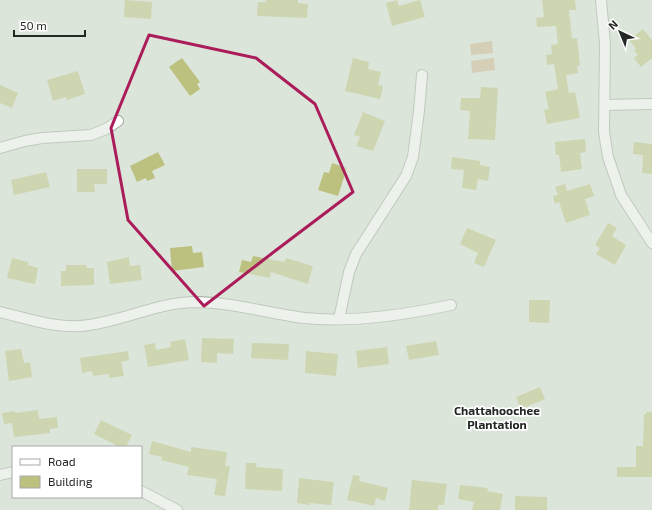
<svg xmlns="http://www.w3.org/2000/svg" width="652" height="510" font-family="'Exo 2',sans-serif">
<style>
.green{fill:#c9b48b}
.building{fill:#bcc17f}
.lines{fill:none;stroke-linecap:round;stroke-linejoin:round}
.minor-casing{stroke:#9fa79d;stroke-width:12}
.minor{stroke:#fff;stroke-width:10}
.marked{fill:none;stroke:#ab1d5a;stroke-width:3;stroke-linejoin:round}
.labels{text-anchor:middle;stroke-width:3.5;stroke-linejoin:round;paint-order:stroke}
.neighbourhood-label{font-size:12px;font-weight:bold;fill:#242824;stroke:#fff}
</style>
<rect width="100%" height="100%" fill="#dce5da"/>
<g class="green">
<path d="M492,41L493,53L471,55L470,44Z"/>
<path d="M494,58L495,70L472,73L471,61Z"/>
</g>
<g class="building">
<path d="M125,0L152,2L151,19L124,17Z"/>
<path d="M266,0H298V3L308,4L307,18L257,16L258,2H266Z"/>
<path d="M397,0L399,6L420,0L425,17L392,26L386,3Z"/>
<path d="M542,0H575L576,10H569L572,39L577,38L580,65L577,66L578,73L566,75L569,93L575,92L580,118L547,124L544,110L549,109L545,92L558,89L554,64L547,65L546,55L552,54L551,45L558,44L556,26L537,27L536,18L544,17Z"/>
<path d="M643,29L652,40V58L641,67L634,58L638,55L634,51L636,49L629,40Z"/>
<path d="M182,58L200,82L197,84L200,89L190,96L169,67Z"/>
<path d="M353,58L369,62L368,69L381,72L378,85L383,86L380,99L345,91Z"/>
<path d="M78,71L85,94L67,100L66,97L53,101L47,80Z"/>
<path d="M0,85L18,93L12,108L0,103Z"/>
<path d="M481,87L498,88L495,140L468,139L470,111L460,110L461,98H480Z"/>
<path d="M363,112L385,121L373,151L356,146L360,137L354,135Z"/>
<path d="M585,139L586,152L580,153L582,169L561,172L559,155H556L555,142Z"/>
<path d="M634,142L652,144V174L642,173L643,155L633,154Z"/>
<path d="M158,152L165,165L152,171L155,178L147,181L146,178L137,182L130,166Z"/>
<path d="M452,157L480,161V165L490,167L488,181L478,179L476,190L462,188L464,170L451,169Z"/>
<path d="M332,163L347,168L338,196L318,190L324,172L329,173Z"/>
<path d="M77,169H107V184H94L95,192H77Z"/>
<path d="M46,172L50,187L14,195L11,180Z"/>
<path d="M565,184L567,191L590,184L594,196L585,199L590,215L566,223L559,202L555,204L553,196L558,195L555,187Z"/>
<path d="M608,223L617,228L612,236L626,245L615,265L596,254L600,248L595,245Z"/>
<path d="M467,228L496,240L484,267L474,263L478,253L460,244Z"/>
<path d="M192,246L193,253L202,252L204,267L172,271L170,248Z"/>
<path d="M253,256L284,262L286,258L313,266L308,284L271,272L270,278L239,272L242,260L251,262Z"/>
<path d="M129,257L130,266L140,265L142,280L110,284L107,262Z"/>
<path d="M12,258L28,262V265L38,268L35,284L7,278Z"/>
<path d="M66,265H86L87,268H94V285L61,286V271H66Z"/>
<path d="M529,300H550L549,323L529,322Z"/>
<path d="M202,338L234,339L233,354L217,353V363L201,362Z"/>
<path d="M185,339L189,360L148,367L144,345L155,343L156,350L171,347L170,342Z"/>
<path d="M436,341L439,355L409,360L406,346Z"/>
<path d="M252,343L289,344L288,360L251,358Z"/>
<path d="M387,347L389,364L358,368L356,351Z"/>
<path d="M21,349L24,363L30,362L32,377L9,381L5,351Z"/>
<path d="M128,351L129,360L121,362L124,376L109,378V374L93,376L92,371L82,373L80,358Z"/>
<path d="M306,351L338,354L336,376L305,373Z"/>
<path d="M540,387L545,399L521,409L516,397Z"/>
<path d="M38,410L39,419L57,417L58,428L50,429V433L14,437L12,423L4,424L2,413L15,411V413Z"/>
<path d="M647,412H652V477H617V467H636V446H643L644,415Z"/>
<path d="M101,420L132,435L126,447H120L94,434Z"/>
<path d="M152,441L191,452V447L227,452L225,466H230L225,496L214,495L217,479L187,475L189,467L161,460L162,457L149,454Z"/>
<path d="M246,463H257L256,467L283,469L282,491L245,489Z"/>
<path d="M353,475L360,476L359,481L388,488L385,501L376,498L374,506L347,500Z"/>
<path d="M299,478L334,482L331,505L309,503V505L297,503Z"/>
<path d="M412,480L447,484L444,505H438V510H409Z"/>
<path d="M460,485L488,488L487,491L503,494L500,510H472L474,502L458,499Z"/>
<path d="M515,496L547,497V510H515Z"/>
</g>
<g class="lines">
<defs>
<g id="minor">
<path d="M601,0L605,44L604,132L608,157L621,195L652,243"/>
<path d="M605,105L651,104"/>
<path d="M0,148L25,141L42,138L91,135L106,129L118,121"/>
<path d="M0,312C29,319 60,330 89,325C125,320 157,303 193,302C231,302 266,313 304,318C352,323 404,315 451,305"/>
<path d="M339,319L349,272L356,254L406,176L413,157L419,111L422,75"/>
<path d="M0,475L13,472"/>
<path d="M141,491L177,510"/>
</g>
</defs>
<use href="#minor" class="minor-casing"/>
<use href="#minor" class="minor"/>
</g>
<path d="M0 0H652V510H0ZM149,35L256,58L315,104L353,192L275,251L204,306L128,220L111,128Z" fill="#dce5da" fill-opacity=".55" fill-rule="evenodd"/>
<path class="marked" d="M149,35L256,58L315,104L353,192L275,251L204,306L128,220L111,128Z"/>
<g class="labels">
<g class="neighbourhood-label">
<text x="497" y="415">Chattahoochee<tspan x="497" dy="14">Plantation</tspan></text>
</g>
</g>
<rect x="12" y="446" width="130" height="52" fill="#ffffff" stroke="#a7a9a7"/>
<rect x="20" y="459" width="20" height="6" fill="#ffffff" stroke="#a7a9a7"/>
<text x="48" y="466" font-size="12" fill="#242824">Road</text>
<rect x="20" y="476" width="20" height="12" fill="#bcc17f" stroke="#a7a9a7"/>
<text x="48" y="486" font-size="12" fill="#242824">Building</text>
<g transform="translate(620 32) rotate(316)" stroke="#ffffff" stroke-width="3" paint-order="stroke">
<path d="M0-3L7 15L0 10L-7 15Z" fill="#242824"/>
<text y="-6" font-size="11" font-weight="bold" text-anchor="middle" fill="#242824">N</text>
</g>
<path d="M14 30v6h71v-6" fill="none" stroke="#242824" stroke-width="2"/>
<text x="20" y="30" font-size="12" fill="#242824" stroke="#ffffff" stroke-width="3" paint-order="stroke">50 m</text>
</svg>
